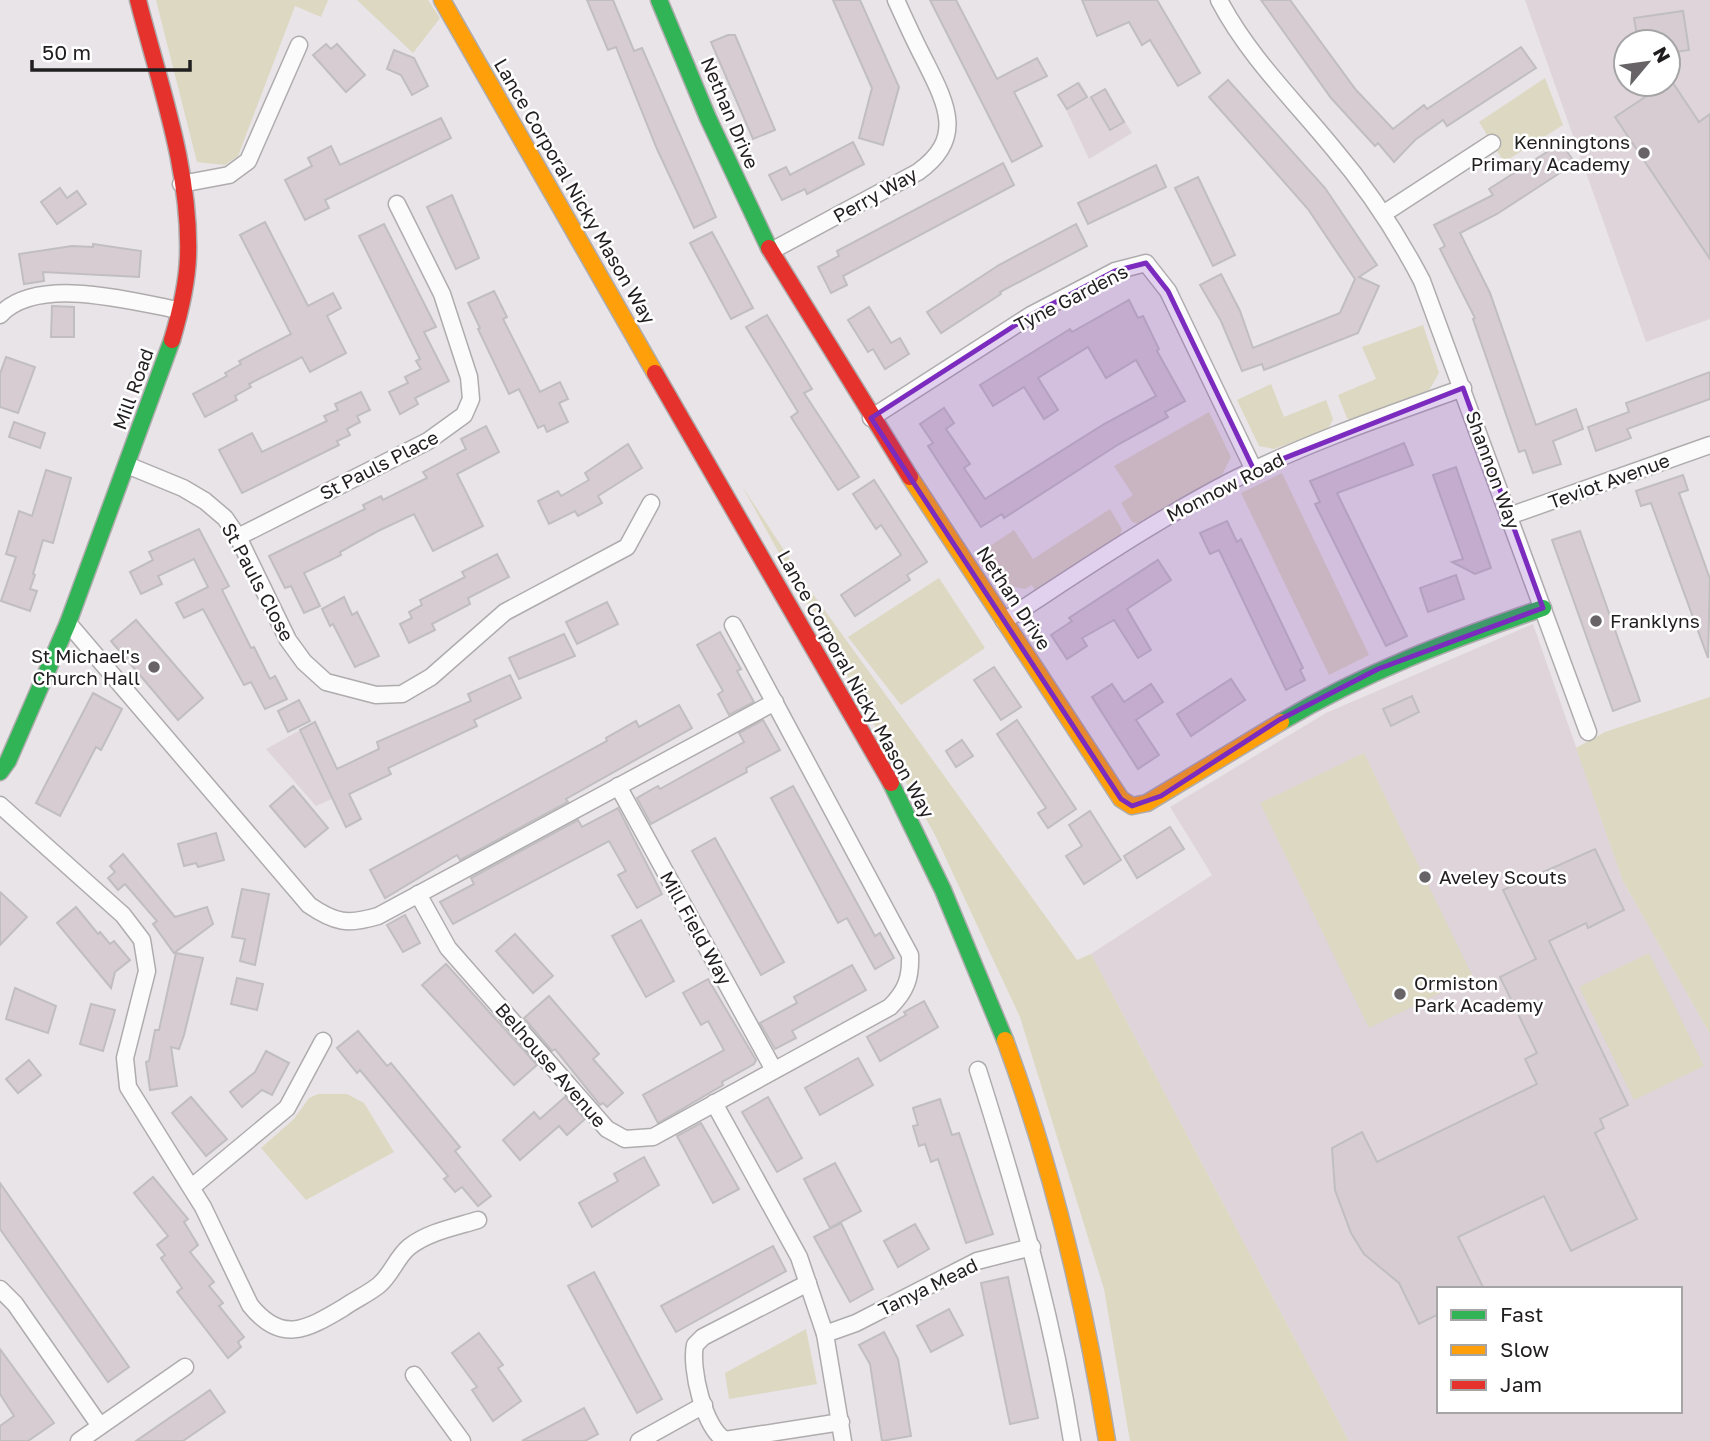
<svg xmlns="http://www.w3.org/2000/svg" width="1710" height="1441" font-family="'Golos Text',sans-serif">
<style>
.built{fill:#ded4da;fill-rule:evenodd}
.green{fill:#dcd8c2}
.building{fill:#d6ccd2;stroke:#c1bec0;stroke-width:2}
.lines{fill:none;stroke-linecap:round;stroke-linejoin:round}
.street-casing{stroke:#afacae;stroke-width:19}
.fast-casing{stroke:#afacae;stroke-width:19}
.slow-casing{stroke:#afacae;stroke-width:19}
.jam-casing{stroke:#afacae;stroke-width:19}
.street{stroke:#fcfbfb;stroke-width:16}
.fast{stroke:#30b455;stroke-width:16}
.slow{stroke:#ff9f0a;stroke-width:16}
.jam{stroke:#e5322d;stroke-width:16}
.marked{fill:#7b2cbf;fill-opacity:0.2;stroke:#7b2cbf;stroke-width:5;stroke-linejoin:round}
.poi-dot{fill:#676366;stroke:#fff;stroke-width:2.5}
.labels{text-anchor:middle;stroke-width:5;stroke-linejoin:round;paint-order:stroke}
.street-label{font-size:19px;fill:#211e20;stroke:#fff}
.poi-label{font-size:19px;fill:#211e20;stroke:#fff;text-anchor:start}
</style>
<rect width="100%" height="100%" fill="#e9e4e7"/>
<g class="built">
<path d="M1525,0H1710V319L1646,342ZM1626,42H1668V84H1626Z"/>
<path d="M1080,82L1089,98L1105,89L1132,133L1089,159L1059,95Z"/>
<path d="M1533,624L1623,881L1710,1034V1441H1349L1091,954L1212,875L1170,807L1326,713ZM1439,1289H1680V1411H1439Z"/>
<path d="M315,722L348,792L316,806L266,749Z"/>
</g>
<g class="green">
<path d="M156,0H328L321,17L295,6L238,156L225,165L197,162Z"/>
<path d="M357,0H428L440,18L413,53Z"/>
<path d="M1545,78L1563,125L1504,162L1479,122Z"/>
<path d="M1423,325L1439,373L1428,392L1351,420L1347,418L1338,395L1376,379L1362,347Z"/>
<path d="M1271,384L1284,417L1326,400L1333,419L1328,429L1274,449L1259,446L1237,400Z"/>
<path d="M1209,412L1231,457L1222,475L1139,524L1132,522L1121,503L1133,495L1114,466Z"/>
<path d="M1282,473L1369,655L1329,675L1241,493Z"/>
<path d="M742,486L810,590L1077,960L1091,954L1349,1441H1130L1104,1289L1020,1017L935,835Z"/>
<path d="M1110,509L1122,529L1120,536L1035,591L1032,585L1025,589L998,584L978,554L1014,530L1033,559Z"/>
<path d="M939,578L985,648L901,705L848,637Z"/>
<path d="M1710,697V1034L1623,881L1576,748L1605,732Z"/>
<path d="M1364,753L1473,977L1369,1028L1260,803Z"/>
<path d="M1649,953L1704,1066L1634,1100L1579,987Z"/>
<path d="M318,1094H347L364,1103L394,1152L306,1200L261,1148L294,1119L309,1098Z"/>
<path d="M806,1329L817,1384L729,1399L725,1373Z"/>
</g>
<g class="building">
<path d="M587,0H613L634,51L642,48L716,217L694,228L657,149L616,47L608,50Z"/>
<path d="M833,0H860L899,87L883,145L859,138L872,88Z"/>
<path d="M930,0H956L997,79L1037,58L1047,76L1014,92L1042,146L1012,162Z"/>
<path d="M1082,0H1157L1200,73L1178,86L1150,40L1142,45L1129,22L1097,36Z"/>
<path d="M1261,0H1290L1356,90L1393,129L1424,105L1427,109L1521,47L1536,68L1447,126L1443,120L1415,140L1394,162L1378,143L1375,146L1331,98Z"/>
<path d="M1683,11L1689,50L1668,53V42H1638L1634,18Z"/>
<path d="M728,35H735L775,130L753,139L711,42Z"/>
<path d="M326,44L331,49L337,44L365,75L346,92L313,55Z"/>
<path d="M394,50L414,58L428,86L412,95L401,75L387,69Z"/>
<path d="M1228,80L1325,188L1377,265L1359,277L1379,286L1358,333L1264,370L1262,364L1242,371L1221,321L1200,285L1221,274L1240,311L1253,348L1340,313L1355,279L1308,209L1209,97Z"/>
<path d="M1671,80L1699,122L1710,114V259L1615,117Z"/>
<path d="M1078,83L1087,97L1067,109L1058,95Z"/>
<path d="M1105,89L1124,122L1110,130L1091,97Z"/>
<path d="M441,118L451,138L325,200L329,208L305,220L285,180L312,166L308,158L331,146L340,165Z"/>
<path d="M853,142L864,164L807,194L805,189L782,200L769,175L786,167L790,175Z"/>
<path d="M1561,143L1575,163L1497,214L1460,233L1490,293L1536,425L1576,409L1583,429L1553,441L1561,464L1533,473L1525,450L1519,452L1473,319L1475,318L1440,249L1445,246L1434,225L1493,195L1489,189Z"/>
<path d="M1003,163L1014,185L843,276L847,285L831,293L818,267L839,256L837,251Z"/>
<path d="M1156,165L1166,187L1088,224L1078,203Z"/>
<path d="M1198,177L1235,255L1213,266L1175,188Z"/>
<path d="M60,188L67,198L77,191L86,204L57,224L41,202Z"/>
<path d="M452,195L479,258L456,269L427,207Z"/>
<path d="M265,222L308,306L333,293L341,308L327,316L346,353L310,372L302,357L249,384L251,387L235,396L237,400L205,417L193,394L227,376L225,373L241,364L239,361L291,334L240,235Z"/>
<path d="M384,224L436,327L424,332L449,381L415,398L418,404L400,414L389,392L408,383L405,377L421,369L416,361L420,359L359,236Z"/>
<path d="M1076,224L1087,246L1000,292L1001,294L941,333L927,312L999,265Z"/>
<path d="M712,232L753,308L731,319L690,243Z"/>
<path d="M93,244L141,251L139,277L43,272L44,281L24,284L19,254L72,246L93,247Z"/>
<path d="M494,291L507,317L503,319L540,392L560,382L568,399L559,403L568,422L547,432L544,425L538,428L519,389L509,394L478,329L480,328L468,303Z"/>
<path d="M1129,300L1138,318L1143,316L1159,349L1157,351L1185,401L1165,412L1168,417L1119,444L1004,518L1002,514L981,527L928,446L933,443L920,424L944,408L954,423L946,429L970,464L964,468L985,499L1104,424L1156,396L1136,360L1106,378L1088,347L1038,378L1058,410L1044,419L1024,387L993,406L980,385L1070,329L1072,332Z"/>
<path d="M52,306L74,307V337H51Z"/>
<path d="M869,307L891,343L900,338L909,354L885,369L873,349L868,352L848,320Z"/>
<path d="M767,315L812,389L804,393L859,477L838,490L791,417L798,412L746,327Z"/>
<path d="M6,357L35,367L18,413L0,407V374Z"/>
<path d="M1710,372V399L1627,429L1631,438L1596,451L1588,427L1629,412L1626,403Z"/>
<path d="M361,392L370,410L357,416L360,422L347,429L350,435L337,441L339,445L242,493L219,450L252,433L262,452L327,421L324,416L338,410L335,404Z"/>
<path d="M14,422L45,433L40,448L9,437Z"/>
<path d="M486,426L499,452L457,474L483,526L433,551L414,514L378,531L340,552L341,555L304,573L320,606L304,613L291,586L285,588L269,556L365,509L363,505L381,496L383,500L427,478L423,472L466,449L461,439Z"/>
<path d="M1404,443L1413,465L1337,493L1407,636L1386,646L1315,504L1320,502L1310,481Z"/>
<path d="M628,444L642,468L598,496L602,503L578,516L575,511L549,524L538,501L558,491L561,496L589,480L585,473Z"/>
<path d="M1456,467L1491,568L1475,574L1452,562L1463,559L1433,475Z"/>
<path d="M46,470L71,478L53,543L43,540L33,574L35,575L30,589L37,591L30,611L1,601L16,557L6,554L19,511L32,516Z"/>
<path d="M1683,475L1688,490L1679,493L1710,579L1708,658L1651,503L1641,506L1636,491Z"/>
<path d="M874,480L927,562L907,575L910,580L855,616L841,595L901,555L881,525L876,529L853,494Z"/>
<path d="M1227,521L1237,542L1241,539L1303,668L1300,670L1305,680L1286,690L1219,550L1210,554L1200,533Z"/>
<path d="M199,529L229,586L222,590L251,648L254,647L270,679L275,676L287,699L265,709L251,682L244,685L203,609L184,618L176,603L208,587L194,559L158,576L162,584L141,594L130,572L153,560L149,552Z"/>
<path d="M1580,531L1640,701L1613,711L1552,540Z"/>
<path d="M497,554L509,577L468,598L470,604L432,624L435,630L409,643L400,624L412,618L409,612L422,605L420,600L465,577L462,572Z"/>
<path d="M1158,560L1171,580L1127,609L1151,650L1138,658L1114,620L1082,638L1087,646L1067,659L1051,635L1072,621L1069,618Z"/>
<path d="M1456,575L1464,599L1428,612L1420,588Z"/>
<path d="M344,597L352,615L357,612L379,656L355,667L333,624L330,626L322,609Z"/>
<path d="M607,602L618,624L577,644L566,622Z"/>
<path d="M136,620L203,698L178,720L111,641Z"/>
<path d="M720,632L741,669L737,671L754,702L729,715L718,694L723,691L697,645Z"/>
<path d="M564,634L575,656L519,679L509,658Z"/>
<path d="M994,667L1021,707L1001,720L974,680Z"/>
<path d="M510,675L521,698L474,720L477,726L388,768L391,774L349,794L361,819L346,827L300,730L315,722L337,769L379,749L377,742L471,701L468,694Z"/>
<path d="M1231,679L1245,700L1191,736L1177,714Z"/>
<path d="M1112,684L1124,702L1151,684L1163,702L1136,720L1159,755L1138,769L1092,697Z"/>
<path d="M93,693L122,709L101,750L96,747L60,816L36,803Z"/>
<path d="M1412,696L1419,712L1391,726L1383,709Z"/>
<path d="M299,700L310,721L288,732L278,711Z"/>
<path d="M679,705L692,728L566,799L568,802L460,860L457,855L385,898L370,870L607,741L606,738L636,721L639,727Z"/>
<path d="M763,720L780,750L746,768L747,772L651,824L637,798L658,786L660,789L744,742L739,733Z"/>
<path d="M1017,720L1076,809L1048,828L1038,813L1046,808L997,734Z"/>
<path d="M962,740L973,756L956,767L946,751Z"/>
<path d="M293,786L328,828L305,847L270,806Z"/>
<path d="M793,786L875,936L880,933L894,958L875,969L847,918L838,923L771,798Z"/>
<path d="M618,808L662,894L637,908L618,875L626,871L609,841L453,924L440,902L474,884L471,878L578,820L582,827Z"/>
<path d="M1090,811L1121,860L1084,884L1066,856L1082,846L1069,825Z"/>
<path d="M1170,827L1184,849L1137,878L1124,856Z"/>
<path d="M216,833L224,860L198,867L196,863L184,866L178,844Z"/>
<path d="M715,838L784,962L761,975L692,851Z"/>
<path d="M1595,849L1624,910L1588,928L1586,923L1549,941L1628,1105L1600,1119L1604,1128L1595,1133L1637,1219L1571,1251L1544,1196L1458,1237L1484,1289H1439V1314L1419,1324L1399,1283L1364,1254L1351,1233L1335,1190L1332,1148L1362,1132L1377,1162L1537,1084L1525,1059L1537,1053L1500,977L1536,959L1503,890Z"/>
<path d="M123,854L175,917L207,907L213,924L174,953L153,924L157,921L125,884L118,890L108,878L115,872L110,866Z"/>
<path d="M242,889L269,894L255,965L240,961L245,939L232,937Z"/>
<path d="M0,892L27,917L0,945Z"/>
<path d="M76,907L98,934L100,932L110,944L114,941L130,960L115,972L111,988L57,923Z"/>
<path d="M405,915L420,943L403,952L387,925Z"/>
<path d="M641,920L674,981L646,997L612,936Z"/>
<path d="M515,934L553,976L533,993L496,951Z"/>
<path d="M176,953L203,958L184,1035L179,1049L171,1047L177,1086L150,1090L146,1062L149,1061L155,1030H159Z"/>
<path d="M446,964L537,1065L514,1085L422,985Z"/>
<path d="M852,965L866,990L792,1031L796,1038L775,1049L760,1023L797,1003L794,997Z"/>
<path d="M237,978L263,984L257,1010L231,1004Z"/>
<path d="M708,979L756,1060L754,1064L722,1082L723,1085L658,1123L643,1095L724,1050L708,1021L701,1025L683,993Z"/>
<path d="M15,988L56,1006L48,1033L6,1019Z"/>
<path d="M549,996L599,1054L593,1059L623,1093L607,1107L603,1103L600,1105L555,1049L552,1051L524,1018Z"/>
<path d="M924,1001L938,1027L880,1061L867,1037L906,1015L904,1012Z"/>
<path d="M91,1004L115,1010L103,1051L80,1044Z"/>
<path d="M358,1031L387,1066L391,1063L460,1147L455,1151L491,1196L478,1206L462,1187L455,1192L444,1179L448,1176L360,1070L357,1073L337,1048Z"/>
<path d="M266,1051L289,1063L272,1095L262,1090L242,1107L230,1092L255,1072Z"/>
<path d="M858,1058L873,1085L820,1115L805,1088Z"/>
<path d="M29,1060L41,1075L18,1093L6,1079Z"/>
<path d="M191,1097L227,1139L206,1156L172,1113Z"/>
<path d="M565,1097L585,1119L567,1135L559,1126L520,1160L503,1140L534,1112L540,1119Z"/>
<path d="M768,1097L802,1158L777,1172L742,1112Z"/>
<path d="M940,1099L952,1135L959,1133L993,1234L966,1243L938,1159L931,1162L925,1144L919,1146L913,1126L918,1125L913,1108Z"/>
<path d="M701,1123L739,1189L713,1203L677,1136Z"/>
<path d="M644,1157L659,1185L592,1227L579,1203L618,1181L614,1174Z"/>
<path d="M835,1163L861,1211L830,1228L804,1179Z"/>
<path d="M153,1177L188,1219L184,1222L198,1245L190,1252L214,1282L209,1286L223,1303L219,1306L244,1337L238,1342L241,1347L228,1358L177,1292L182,1288L161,1258L165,1255L157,1245L168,1236L134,1193Z"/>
<path d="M0,1183L129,1367L108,1382L0,1229Z"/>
<path d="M841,1223L873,1289L850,1302L814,1237Z"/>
<path d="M915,1224L929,1249L898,1267L884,1241Z"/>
<path d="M773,1246L786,1271L676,1332L661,1306Z"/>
<path d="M594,1272L662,1399L637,1413L568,1286Z"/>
<path d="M1008,1277L1038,1418L1010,1424L981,1283Z"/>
<path d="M949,1309L963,1335L931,1352L917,1326Z"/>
<path d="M884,1332L898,1359L911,1436L882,1441L870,1364L859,1345Z"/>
<path d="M479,1333L503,1365L498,1368L521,1401L493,1421L472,1390L477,1387L452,1353Z"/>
<path d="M0,1349L54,1423L28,1441H0V1426L14,1416L0,1394Z"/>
<path d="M210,1390L225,1412L183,1441H136Z"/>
<path d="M584,1408L598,1434L585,1441H522Z"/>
</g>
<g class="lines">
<defs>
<g id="street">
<path d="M1219,0C1249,57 1293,99 1333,148C1368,189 1397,233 1422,281L1588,732"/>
<path d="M181,184L229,175L248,161L299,45"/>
<path d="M1383,214L1492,143"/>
<path d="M771,251L918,172C966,138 946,103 924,59C914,40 905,20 896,0"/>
<path d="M0,315C37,275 130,301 178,310"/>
<path d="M871,418L1031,315L1115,271L1146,263L1168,291L1254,470"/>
<path d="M127,465L183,488L205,501L225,518L238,537L288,640L304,662L326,682L376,695L402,694L431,677L505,612L627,547L651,503"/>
<path d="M1509,516L1710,445"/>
<path d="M238,537L428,441L464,415L471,399L469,377L442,294L397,204"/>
<path d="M1004,621C1078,573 1152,522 1231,481C1306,443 1385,416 1463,388"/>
<path d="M68,623L309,905C335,923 348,925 378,916L775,702"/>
<path d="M618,786L774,1070"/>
<path d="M0,805L123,915L142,940L147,971L125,1058L128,1087L203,1207L250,1305C281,1344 306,1330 343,1308C354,1300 368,1294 379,1285C392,1274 396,1258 409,1247C428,1232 455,1227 478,1220"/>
<path d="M418,894L448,948L607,1129L625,1139L653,1137L890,1007C906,991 911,978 910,955L733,625"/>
<path d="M978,1070C1017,1193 1052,1314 1072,1441"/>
<path d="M714,1103L799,1257L825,1334L843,1441"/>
<path d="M192,1187L287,1108L323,1041"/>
<path d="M808,1283L703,1337L695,1345C690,1368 704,1428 725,1440L841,1422"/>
<path d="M0,1289L15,1304L100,1426"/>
<path d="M825,1334L856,1323L977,1261L1032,1247"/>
<path d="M414,1375L462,1441"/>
<path d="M79,1441L185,1367"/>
<path d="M639,1441L704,1405"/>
</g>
<g id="fast">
<path d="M659,0L708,118L769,248"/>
<path d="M1281,722C1365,672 1450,640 1543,608"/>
<path d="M0,772L8,761L68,623L172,340"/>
<path d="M891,783L943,890L1005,1040"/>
</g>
<g id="slow">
<path d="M442,0L655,373"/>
<path d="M910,477L1121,799L1132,806L1147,803L1281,722"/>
<path d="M1005,1040C1053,1170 1085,1304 1107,1441"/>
</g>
<g id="jam">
<path d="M138,0C159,83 191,170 188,257C187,285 180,313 172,340"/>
<path d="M769,248L910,477"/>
<path d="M655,373L891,783"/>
</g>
</defs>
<use href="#street" class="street-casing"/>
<use href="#fast" class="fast-casing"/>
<use href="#slow" class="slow-casing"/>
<use href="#jam" class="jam-casing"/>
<use href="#street" class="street"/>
<use href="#fast" class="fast"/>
<use href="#slow" class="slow"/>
<use href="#jam" class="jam"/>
</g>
<path class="marked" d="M1146,263L1168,291L1254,470L1463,388L1543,608L1378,669L1279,720L1161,796L1132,806L1121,799L871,418L1031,315L1115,271Z"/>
<g class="poi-dot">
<circle cx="1644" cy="153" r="7"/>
<circle cx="1596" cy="621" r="7"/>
<circle cx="154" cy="667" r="7"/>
<circle cx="1425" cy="877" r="7"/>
<circle cx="1400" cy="994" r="7"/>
</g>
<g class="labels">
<g class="street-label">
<text transform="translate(730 113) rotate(67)" y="7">Nethan Drive</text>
<text transform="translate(575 191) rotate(60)" y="7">Lance Corporal Nicky Mason Way</text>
<text transform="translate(875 195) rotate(-29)" y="7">Perry Way</text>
<text transform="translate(1071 298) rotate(-27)" y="7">Tyne Gardens</text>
<text transform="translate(133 389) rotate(-70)" y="7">Mill Road</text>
<text transform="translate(379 465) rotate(-27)" y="7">St Pauls Place</text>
<text transform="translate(1493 470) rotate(70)" y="7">Shannon Way</text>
<text transform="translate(1609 481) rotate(-20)" y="7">Teviot Avenue</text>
<text transform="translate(1225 487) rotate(-27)" y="7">Monnow Road</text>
<text transform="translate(258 582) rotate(62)" y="7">St Pauls Close</text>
<text transform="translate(1014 598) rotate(57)" y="7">Nethan Drive</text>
<text transform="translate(856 684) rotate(61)" y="7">Lance Corporal Nicky Mason Way</text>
<text transform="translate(696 928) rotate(61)" y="7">Mill Field Way</text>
<text transform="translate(551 1065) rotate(49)" y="7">Belhouse Avenue</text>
<text transform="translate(928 1287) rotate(-26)" y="7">Tanya Mead</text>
</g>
<g class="poi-label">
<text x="1630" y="149" text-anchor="end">Kenningtons<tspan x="1630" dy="22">Primary Academy</tspan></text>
<text x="1610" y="628">Franklyns</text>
<text x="140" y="663" text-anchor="end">St Michael's<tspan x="140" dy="22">Church Hall</tspan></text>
<text x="1439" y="884">Aveley Scouts</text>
<text x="1414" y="990">Ormiston<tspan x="1414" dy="22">Park Academy</tspan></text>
</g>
</g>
<rect x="1437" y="1287" width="245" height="126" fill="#ffffff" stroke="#a6a5a6" stroke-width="2"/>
<rect x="1451" y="1310" width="35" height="10" fill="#30b455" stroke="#a6a5a6" stroke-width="2"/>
<text x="1500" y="1322" font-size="21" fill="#211e20">Fast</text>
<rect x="1451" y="1345" width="35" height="10" fill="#ff9f0a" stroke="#a6a5a6" stroke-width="2"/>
<text x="1500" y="1357" font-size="21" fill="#211e20">Slow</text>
<rect x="1451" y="1380" width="35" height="10" fill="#e5322d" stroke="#a6a5a6" stroke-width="2"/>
<text x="1500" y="1392" font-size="21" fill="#211e20">Jam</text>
<g transform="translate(1647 63) rotate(61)"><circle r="33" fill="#ffffff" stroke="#a6a5a6" stroke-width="2"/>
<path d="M0-5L12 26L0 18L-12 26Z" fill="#676366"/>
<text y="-10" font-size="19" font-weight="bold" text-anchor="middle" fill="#211e20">N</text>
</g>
<path d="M32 60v10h158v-10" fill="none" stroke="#211e20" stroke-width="3.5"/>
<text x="42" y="60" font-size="21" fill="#211e20" stroke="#ffffff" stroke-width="5" paint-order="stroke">50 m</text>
</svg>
